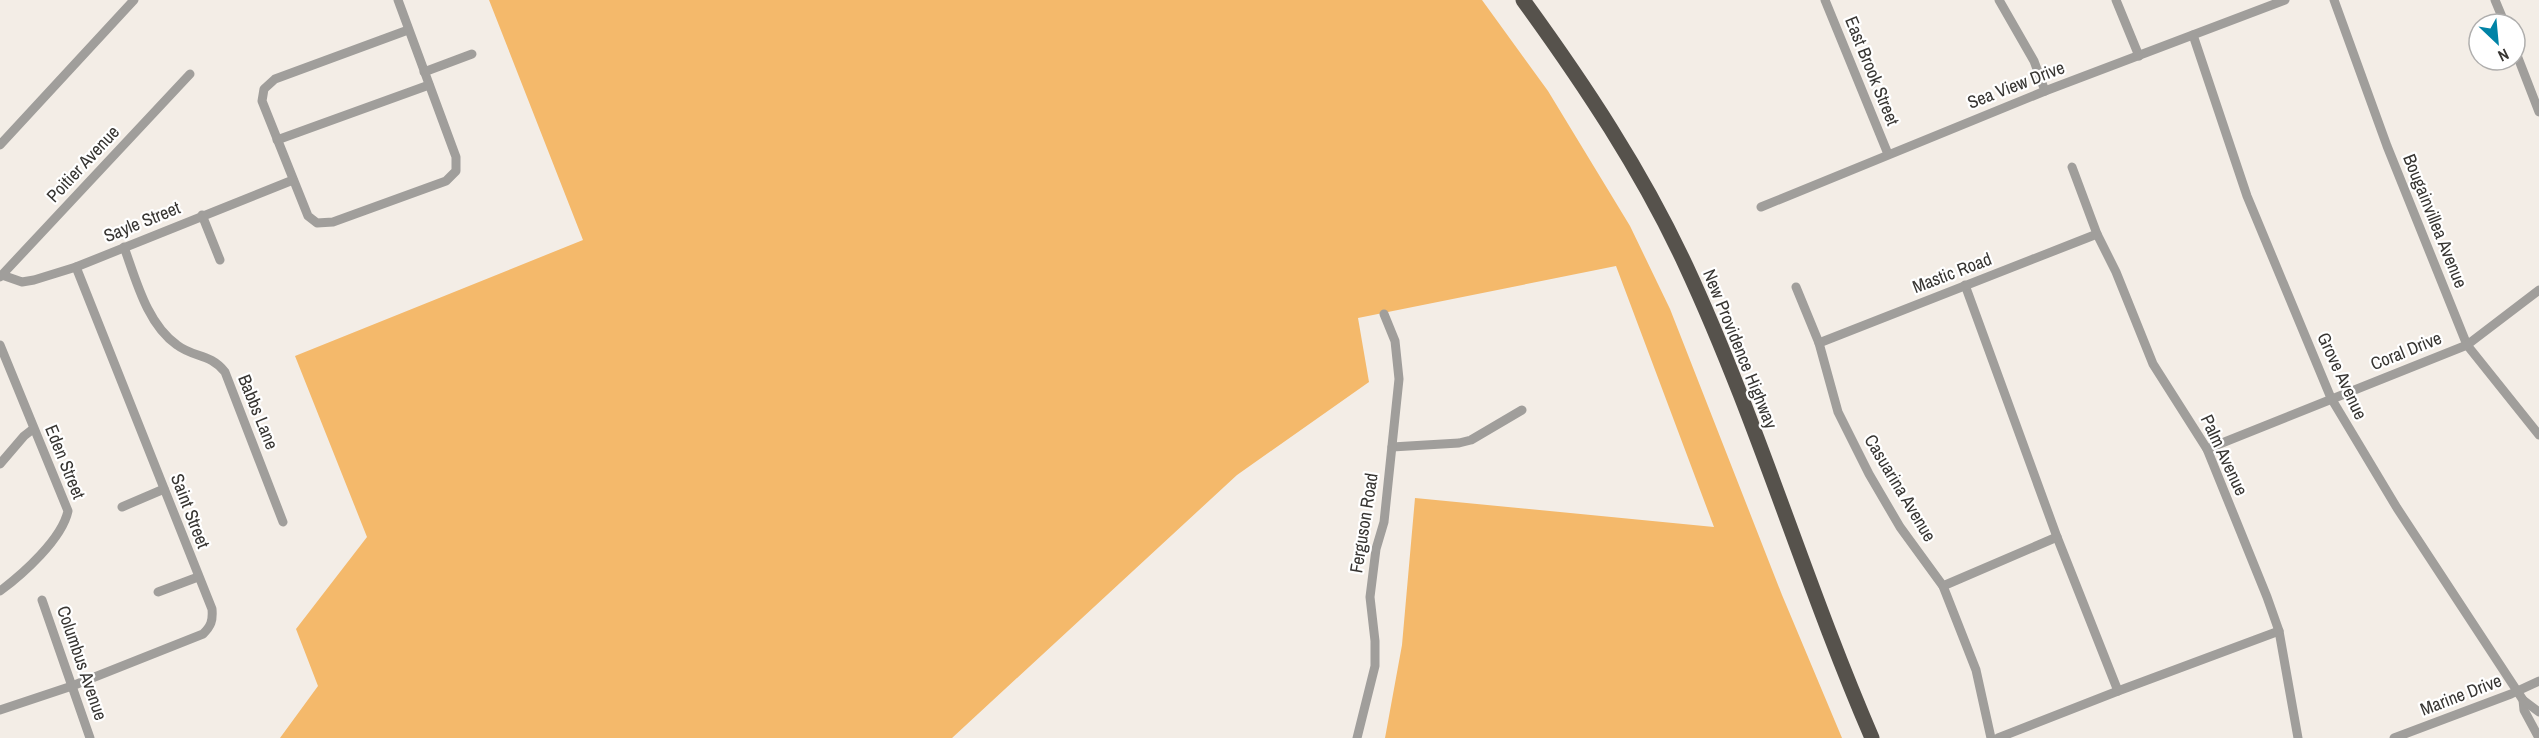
<svg xmlns="http://www.w3.org/2000/svg" width="2539" height="738" font-family="'Archivo Narrow',sans-serif">
<style>
.green{fill:#f4b96b}
.lines{fill:none;stroke-linecap:round;stroke-linejoin:round}
.minor{stroke:#a09e9b;stroke-width:9}
.trunk{stroke:#56524c;stroke-width:15}
.labels{text-anchor:middle;stroke-width:4.5;stroke-linejoin:round;paint-order:stroke}
.street-label{font-size:18px;fill:#373532;stroke:#fff}
</style>
<rect width="100%" height="100%" fill="#f3ede6"/>
<path class="green" d="M489,0H1482L1548,91L1630,226L1670,309L1782,595L1842,738H1385L1402,645L1415,498L1714,527L1616,266L1358,318L1369,382L1237,475L952,738H280L318,686L296,629L367,537L295,356L583,240Z"/>
<g class="lines">
<g class="minor">
<path d="M398,0L456,157V171L446,181L333,222L317,223L308,216L262,101L264,89L275,79L408,30"/>
<path d="M1825,0L1888,154"/>
<path d="M1999,0L2034,61L2045,91"/>
<path d="M2116,0L2139,56"/>
<path d="M2334,0L2387,146L2467,345L2539,435"/>
<path d="M2495,0L2505,24"/>
<path d="M2193,35L2247,196L2331,398L2397,508L2523,700L2524,710L2539,738"/>
<path d="M2515,50L2539,112"/>
<path d="M424,72L472,54"/>
<path d="M277,140L429,85"/>
<path d="M0,145L134,0"/>
<path d="M2072,167L2097,234L2116,272L2153,364L2207,449L2267,597L2279,631L2298,738"/>
<path d="M1761,207L2045,91L2285,0"/>
<path d="M202,215L220,260"/>
<path d="M124,247C136,280 147,324 177,345C194,358 210,353 225,372L283,522"/>
<path d="M2,275L22,282L34,280L76,267L293,180"/>
<path d="M0,277L190,74"/>
<path d="M1965,285L2057,537L2118,691"/>
<path d="M1796,287L1819,343L1838,412L1869,474L1900,527L1943,586L1976,670L1991,738"/>
<path d="M1819,343L2097,234"/>
<path d="M0,345L68,511C62,539 23,574 0,591"/>
<path d="M1392,447L1459,443L1471,440L1522,410"/>
<path d="M2207,449L2467,345L2539,290"/>
<path d="M0,464L24,436L33,429"/>
<path d="M122,507L164,489"/>
<path d="M1943,586L2057,537"/>
<path d="M158,592L198,577"/>
<path d="M42,600L90,738"/>
<path d="M2523,700L2539,712"/>
<path d="M0,710L72,686L203,634C211,626 213,621 212,609L76,267"/>
<path d="M1357,738L1375,666V641L1370,597L1376,549L1384,522L1399,379L1395,341L1384,314"/>
<path d="M1998,738L2118,691L2279,631"/>
<path d="M2394,738L2511,694L2539,681"/>
</g>
<path class="trunk" d="M1523,0C1584,84 1642,171 1686,266C1757,419 1805,583 1872,738"/>
</g>
<g class="labels">
<g class="street-label">
<text transform="translate(1872 71) rotate(68)" y="6">East Brook Street</text>
<text transform="translate(2016 85) rotate(-21)" y="6">Sea View Drive</text>
<text transform="translate(83 164) rotate(-47)" y="6">Poitier Avenue</text>
<text transform="translate(2435 221) rotate(68)" y="6">Bougainvillea Avenue</text>
<text transform="translate(142 222) rotate(-22)" y="6">Sayle Street</text>
<text transform="translate(1952 273) rotate(-21)" y="6">Mastic Road</text>
<text transform="translate(1740 349) rotate(68)" y="6">New Providence Highway</text>
<text transform="translate(2406 351) rotate(-22)" y="6">Coral Drive</text>
<text transform="translate(2342 376) rotate(65)" y="6">Grove Avenue</text>
<text transform="translate(258 412) rotate(68)" y="6">Babbs Lane</text>
<text transform="translate(2224 455) rotate(65)" y="6">Palm Avenue</text>
<text transform="translate(65 462) rotate(68)" y="6">Eden Street</text>
<text transform="translate(1900 488) rotate(59)" y="6">Casuarina Avenue</text>
<text transform="translate(190 511) rotate(69)" y="6">Saint Street</text>
<text transform="translate(1364 523) rotate(-81)" y="6">Ferguson Road</text>
<text transform="translate(82 663) rotate(71)" y="6">Columbus Avenue</text>
<text transform="translate(2461 695) rotate(-21)" y="6">Marine Drive</text>
</g>
</g>
<g transform="translate(2497 42) rotate(154)"><circle r="28" fill="#ffffff" stroke="#afaead" stroke-width="1.5"/>
<path d="M0-4.5L10 22L0 15L-10 22Z" fill="#0083a6"/>
<text y="-9" font-size="16" font-weight="bold" text-anchor="middle" fill="#373532">N</text>
</g>
</svg>
